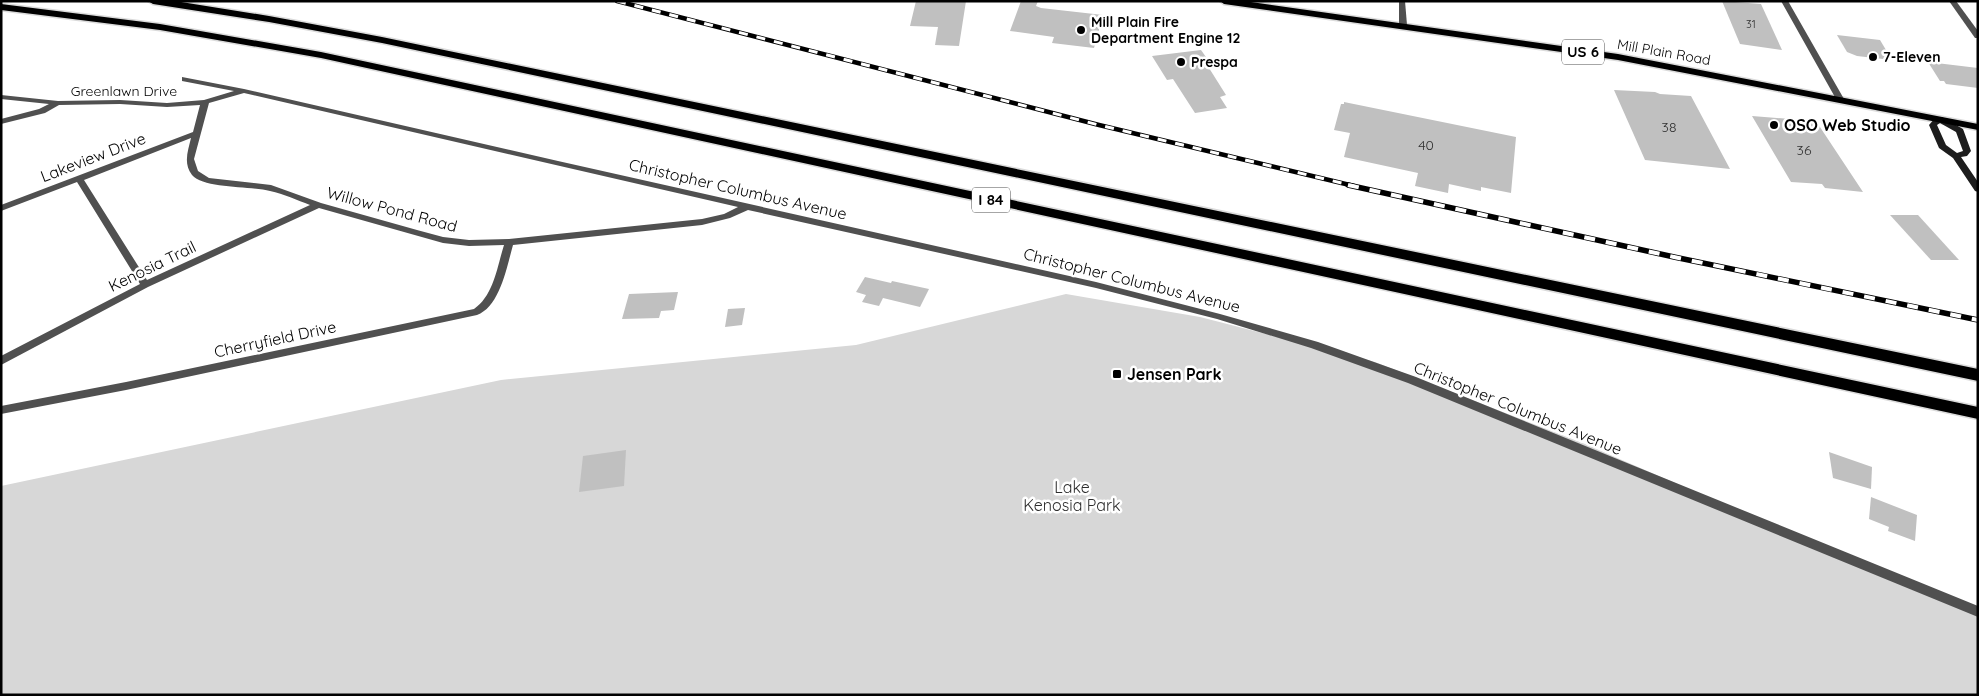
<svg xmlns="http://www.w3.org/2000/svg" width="1979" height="696" font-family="Quicksand,sans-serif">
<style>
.green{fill:#d7d7d7}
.building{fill:#c0c0c0}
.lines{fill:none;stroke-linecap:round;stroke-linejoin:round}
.primary-casing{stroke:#dbdbdb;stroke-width:3}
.highway-casing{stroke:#dbdbdb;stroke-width:3}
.street{fill:#505050;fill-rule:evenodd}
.secondary{fill:#1d1d1d;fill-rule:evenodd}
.primary{fill:#000;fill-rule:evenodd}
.highway{fill:#000;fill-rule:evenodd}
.rail-far1-casing{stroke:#000;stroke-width:4.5}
.rail-casing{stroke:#000;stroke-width:5.5}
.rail-far1{stroke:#fff;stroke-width:3;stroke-dasharray:9;stroke-linecap:butt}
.rail{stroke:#fff;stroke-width:4;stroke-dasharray:11;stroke-linecap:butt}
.poi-dot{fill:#000;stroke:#fff;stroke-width:2}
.labels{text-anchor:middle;stroke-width:5;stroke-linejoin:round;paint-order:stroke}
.far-number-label{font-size:11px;fill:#303030}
.far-poi-label{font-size:14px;font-weight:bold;fill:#000;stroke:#fff;text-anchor:start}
.far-street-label{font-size:14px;fill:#000;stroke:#fff}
.number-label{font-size:14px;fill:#303030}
.shield{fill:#fff;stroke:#4c4c4c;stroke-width:1}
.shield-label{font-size:15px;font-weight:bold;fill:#000}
.poi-label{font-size:16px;font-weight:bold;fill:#000;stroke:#fff;text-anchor:start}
.street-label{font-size:16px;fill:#000;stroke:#fff}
.park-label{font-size:16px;fill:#2e2e2e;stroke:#fff}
</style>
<rect width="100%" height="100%" fill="#fff"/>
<path class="green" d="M1066,294L1200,317L1375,362L1585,444L1978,614V695H1V486L501,380L856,345Z"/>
<g class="building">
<path d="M916,1H966L959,46L935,45L938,27L910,26Z"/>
<path d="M1021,1H1038L1036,6L1041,8L1103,15L1094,48L1052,43L1054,37L1010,31Z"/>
<path d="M1722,1L1761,4L1782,50L1740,44Z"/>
<path d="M1837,35L1880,40L1892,60L1857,56L1847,52Z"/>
<path d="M1201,50L1213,67L1209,68L1226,95L1220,97L1227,108L1195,113L1173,79L1167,80L1152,56Z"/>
<path d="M1928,62L1978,68V88L1946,84L1944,81H1940Z"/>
<path d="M1614,90L1655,92L1660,94L1691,96L1730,169L1645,160Z"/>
<path d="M1344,102L1516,137L1511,193L1481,187V191L1449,184L1448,193L1415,186L1418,173L1344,157L1350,133L1334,130L1341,104H1344Z"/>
<path d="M1752,116L1816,121L1863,192L1825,188L1822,184L1791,182Z"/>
<path d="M1890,215H1918L1959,260H1931Z"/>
<path d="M865,277L891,283L892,281L929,289L920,307L883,298L879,306L862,302L866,295L856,292Z"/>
<path d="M678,292L674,310L661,311L659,318L622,319L629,294Z"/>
<path d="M745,308L742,325L725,327L728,309Z"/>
<path d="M626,450L624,486L579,492L583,456Z"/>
<path d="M1829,452L1872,467L1871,489L1833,478Z"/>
<path d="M1871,497L1917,515L1915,541L1888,531L1889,527L1869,519Z"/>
</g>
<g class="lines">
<defs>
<path id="primary" d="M1220,1H1244L1618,54L1978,124V130L1618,60L1224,4Z"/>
<g id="highway">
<path d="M148,1H175L269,16L382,37L1978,369V381L382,43L269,22L153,4Z"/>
<path d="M1,4L160,24L321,52L1978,407V419L321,58L160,30L1,10Z"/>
</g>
</defs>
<use href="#primary" class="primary-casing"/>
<use href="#highway" class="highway-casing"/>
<g class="street">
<path d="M1399,1H1405L1407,25L1403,27L1399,25Z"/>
<path d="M1781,1H1788L1844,99L1843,101H1837L1836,99Z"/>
<path d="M1949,1H1956L1978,31V38H1975Z"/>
<path d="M182,77L244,89L558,161L1096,282L1220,314L1318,342L1416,377L1978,606V617L1408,383L1311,348L1217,319L1096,288L748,210L730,218L702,225L513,245C507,266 500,307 477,315L126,390L1,414V406L126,382L474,309C494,295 497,267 504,245L469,246L443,243L319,208L148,287L1,365V356L140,284L77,182L1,211V205L193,132L200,105L167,107L120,104L59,105L45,113L1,124V119L39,109L49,104L1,99V95L58,101L120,100L167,103L204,100L234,91L182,81ZM244,93L738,207L724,214L702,219L509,239L469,240L443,237L417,230L321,203L271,185L209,178L198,171L194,159L209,103ZM191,138C188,151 183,163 192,175C204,189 252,186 270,191C284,194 297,200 310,205L147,280L84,180Z"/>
</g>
<path class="secondary" d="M1936,117H1942L1963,129L1971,151L1967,156L1961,157L1978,182V192L1975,191L1953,158L1939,148L1929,125ZM1940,123L1956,132L1963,151L1957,153L1946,145L1937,125Z"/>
<use href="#primary" class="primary"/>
<use href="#highway" class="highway"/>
<defs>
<path id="rail-far1" d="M617,1L1099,125L1354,186"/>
<path id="rail" d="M1348,185L1674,257L1978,320"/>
</defs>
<use href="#rail-far1" class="rail-far1-casing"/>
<use href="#rail" class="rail-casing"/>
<use href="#rail-far1" class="rail-far1"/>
<use href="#rail" class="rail"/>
</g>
<g class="poi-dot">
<circle cx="1081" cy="30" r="5"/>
<circle cx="1873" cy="57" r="5"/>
<circle cx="1181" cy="62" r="5"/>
<circle cx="1774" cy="125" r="5"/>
<rect x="1112" y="369" width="10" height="10" rx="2.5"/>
</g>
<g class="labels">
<g class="far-number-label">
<text x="1751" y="28">31</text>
</g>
<g class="far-poi-label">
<text x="1091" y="27">Mill Plain Fire<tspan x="1091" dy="16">Department Engine 12</tspan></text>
<text x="1883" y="62">7-Eleven</text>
<text x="1191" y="67">Prespa</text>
</g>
<g class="far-street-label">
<text transform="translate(1664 52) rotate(10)" y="5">Mill Plain Road</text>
<text x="124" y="96">Greenlawn Drive</text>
</g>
<g class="number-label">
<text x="1669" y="132">38</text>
<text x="1426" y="150">40</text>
<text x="1804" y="155">36</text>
</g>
<g class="shield">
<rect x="1562" y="39.5" width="42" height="25" rx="4"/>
<rect x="972" y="187.5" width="38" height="25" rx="4"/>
</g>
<g class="shield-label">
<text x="1583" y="57">US 6</text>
<text x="991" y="205">I 84</text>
</g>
<g class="poi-label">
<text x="1784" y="131">OSO Web Studio</text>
<text x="1127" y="380">Jensen Park</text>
</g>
<g class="street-label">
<text transform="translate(93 157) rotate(-21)" y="6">Lakeview Drive</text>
<text transform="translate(738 189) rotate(13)" y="6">Christopher Columbus Avenue</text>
<text transform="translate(392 209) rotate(15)" y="6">Willow Pond Road</text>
<text transform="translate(152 266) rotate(-26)" y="6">Kenosia Trail</text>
<text transform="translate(1132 280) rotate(14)" y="6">Christopher Columbus Avenue</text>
<text transform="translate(275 339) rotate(-12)" y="6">Cherryfield Drive</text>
<text transform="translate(1518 408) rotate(22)" y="6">Christopher Columbus Avenue</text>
</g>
<g class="park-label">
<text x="1072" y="493">Lake<tspan x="1072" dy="18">Kenosia Park</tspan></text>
</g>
</g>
<rect width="1979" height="696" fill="none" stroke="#000000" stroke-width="5"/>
</svg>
